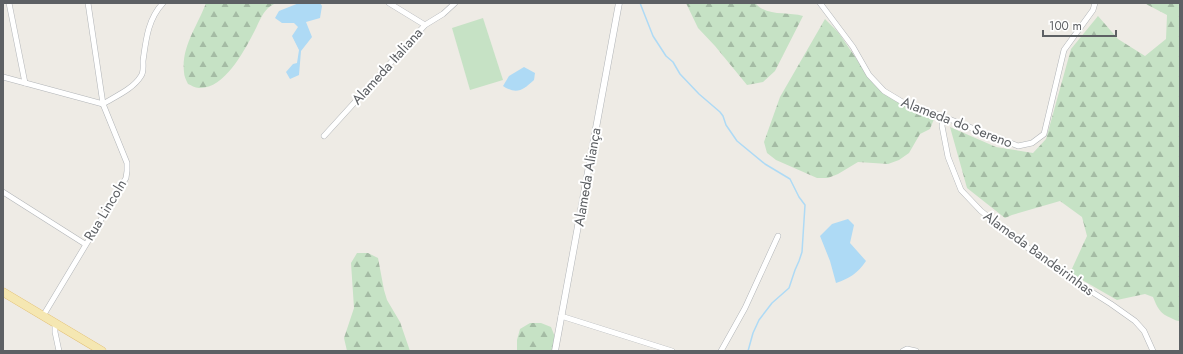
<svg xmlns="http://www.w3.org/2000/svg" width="1183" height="354" font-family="Jost,sans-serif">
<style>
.forest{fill:url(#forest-firs)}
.pitch{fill:#c6e2c5}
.water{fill:#aedaf5}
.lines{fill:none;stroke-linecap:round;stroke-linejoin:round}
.stream{stroke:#aedaf5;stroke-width:1.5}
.minor-casing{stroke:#b2b5b8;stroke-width:6}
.tertiary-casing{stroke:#b2b5b8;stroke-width:7}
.primary-casing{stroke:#e1ba6b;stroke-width:9}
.minor{stroke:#fff;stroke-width:5}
.tertiary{stroke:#fff;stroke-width:6}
.primary{stroke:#f5e7b2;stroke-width:8}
.labels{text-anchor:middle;stroke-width:4;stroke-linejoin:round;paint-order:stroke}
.street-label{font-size:14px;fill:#5d6064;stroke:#fff}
</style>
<defs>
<pattern id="forest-firs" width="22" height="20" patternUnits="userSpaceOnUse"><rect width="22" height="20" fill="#c6e2c5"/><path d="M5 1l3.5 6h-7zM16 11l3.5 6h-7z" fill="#a4bba4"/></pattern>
</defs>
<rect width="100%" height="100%" fill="#eeebe5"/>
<g class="forest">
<path d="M206,3H276C262,9 260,22 253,34C243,53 224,89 199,88C195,88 191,85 188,84C186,80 184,76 184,72C181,47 198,25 206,3Z"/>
<path d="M686,3H755C767,17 788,11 803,16L775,71L763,82L747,85L715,46L698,28Z"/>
<path d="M1144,3H1180V321C1176,321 1175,320 1171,318C1160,314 1157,307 1153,297L1145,294L1117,300L1070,273L1087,236L1082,217L1060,201L1012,215L1005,218L967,188L950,127L996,147L1033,153L1046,139L1071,49L1098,16L1118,39L1145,56L1166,39L1167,15Z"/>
<path d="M825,19L838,32L873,83L892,99L919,111L934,119L930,129L920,134L909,153L899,160L888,164L858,162L838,174L828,178H817L776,160L767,153L764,142L780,97Z"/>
<path d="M357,253H368L378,258L384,290L387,300L400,322L410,351H347L344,338L354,308L351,263Z"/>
<path d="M530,323H541L551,327L555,337L553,351H517V340L520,329Z"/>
</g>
<path class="pitch" d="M483,18L503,80L470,90L452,28Z"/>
<g class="water">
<path d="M299,3H320L322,6L320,18L306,22L312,37L301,51L299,75L290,79L286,72L293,64L297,63L299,50L292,36L298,27L294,23H282L275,18L279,11Z"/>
<path d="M524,67L535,73L534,80C523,90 517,95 503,86L509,76Z"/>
<path d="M848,219L854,225L850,243L866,261C857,274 850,278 836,283L830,261L820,236L832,224Z"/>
</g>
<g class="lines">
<path class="stream" d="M640,3L653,36L666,56L673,62L680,74L699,94L720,112L723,116L726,125L737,141L765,164L790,179L799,197L805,205L802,252L799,261L795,270L789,288L772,303L759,320L753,333L748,351"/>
<defs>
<g id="minor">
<path d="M9,3L25,83"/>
<path d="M389,3L425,25"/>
<path d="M820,3L853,47L869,75L884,91L904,103L931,112L1018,146L1032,143L1044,134L1064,50L1093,10L1095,3"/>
<path d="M3,77L103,104C116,96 133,89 141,76C144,72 143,66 143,61C146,39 148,19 163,3"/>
<path d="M943,116L942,126L948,157L961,190L981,211L1037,255L1065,275L1111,304L1135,321L1144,331L1153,351"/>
<path d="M324,136L425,25L443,14L455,3"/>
<path d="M3,192L85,244"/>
<path d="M43,316L126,178L127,171V163L103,104L88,3"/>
<path d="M561,316L672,351"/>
<path d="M55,323V332L59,351"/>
<path d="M721,351L745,308L778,236"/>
<path d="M903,351L907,349L916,351"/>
</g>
<path id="tertiary" d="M555,351L619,3"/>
<path id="primary" d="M3,292L102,351"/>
</defs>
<use href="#minor" class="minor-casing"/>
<use href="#tertiary" class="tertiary-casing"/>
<use href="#primary" class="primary-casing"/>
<use href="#minor" class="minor"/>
<use href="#tertiary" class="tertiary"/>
<use href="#primary" class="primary"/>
</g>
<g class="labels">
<g class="street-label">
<text transform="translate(387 66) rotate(-48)" y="5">Alameda Italiana</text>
<text transform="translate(957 122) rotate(21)" y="5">Alameda do Sereno</text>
<text transform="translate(587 177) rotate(-80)" y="5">Alameda Aliança</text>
<text transform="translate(105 210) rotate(-59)" y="5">Rua Lincoln</text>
<text transform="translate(1039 253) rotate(36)" y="5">Alameda Bandeirinhas</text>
</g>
</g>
<rect width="1183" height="354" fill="none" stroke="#5d6064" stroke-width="8"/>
<path d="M1043 30v6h73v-6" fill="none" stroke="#5d6064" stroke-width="2"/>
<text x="1049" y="30" font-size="12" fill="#5d6064" stroke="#ffffff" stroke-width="3" paint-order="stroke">100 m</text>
</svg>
